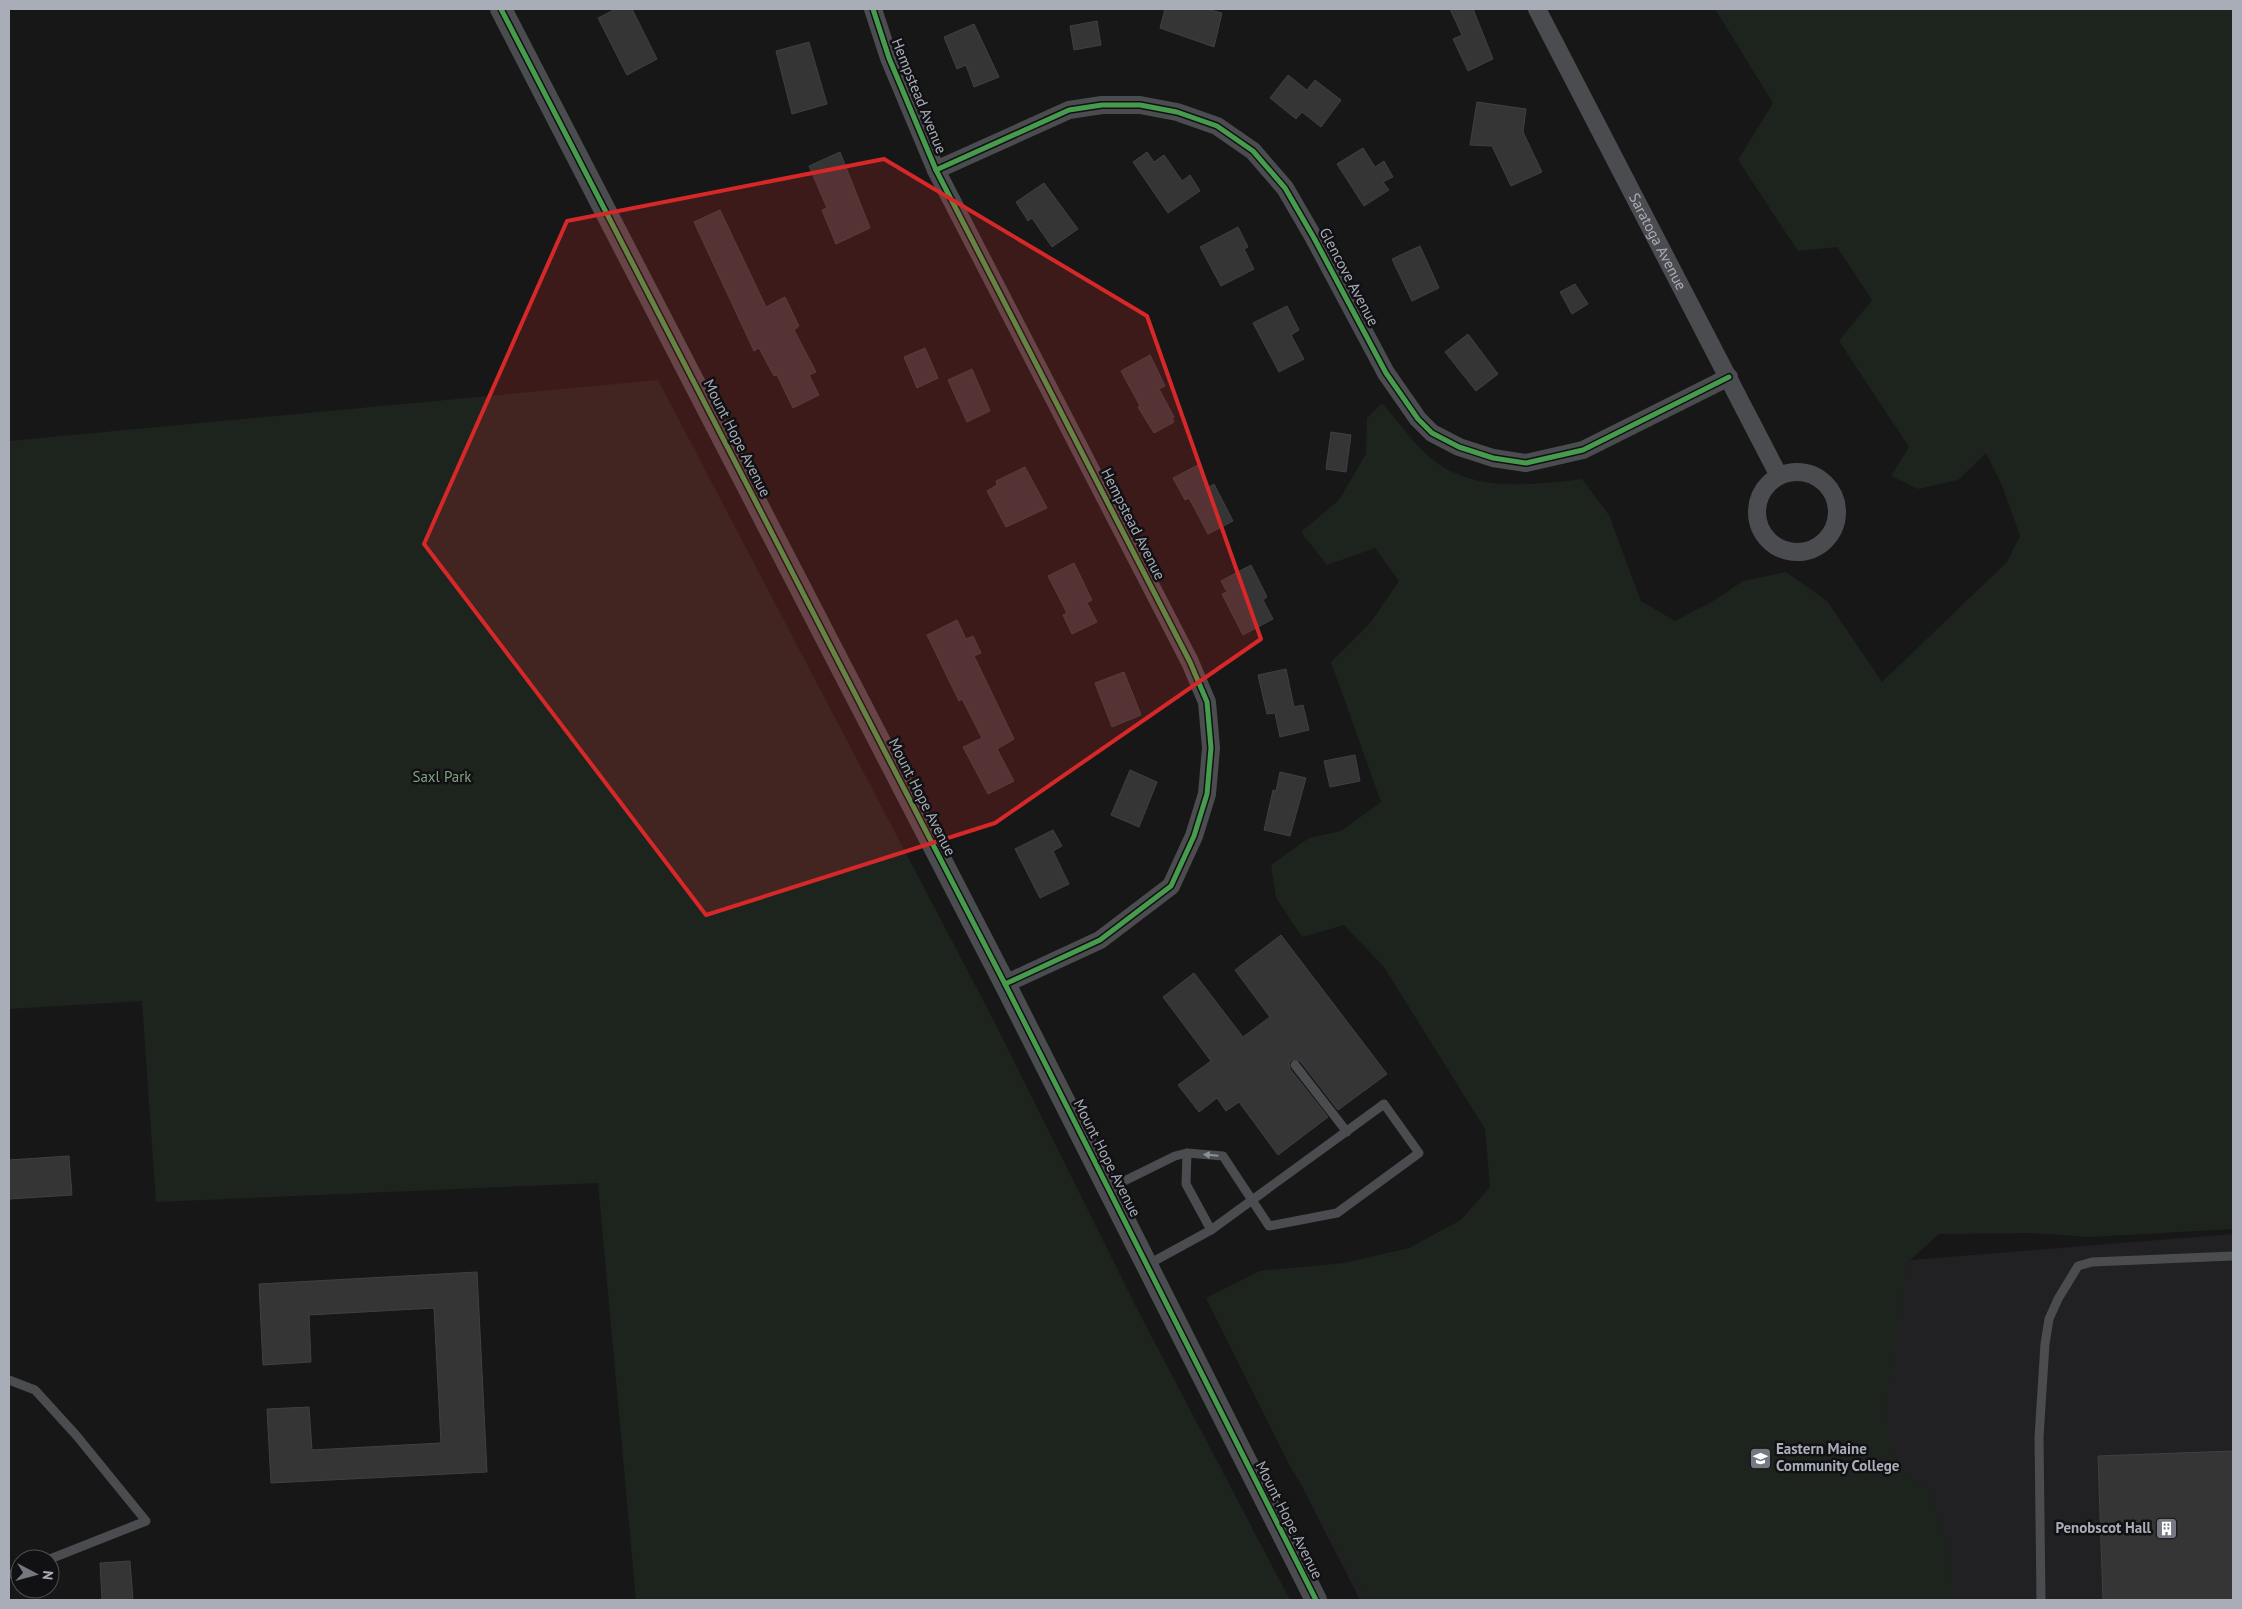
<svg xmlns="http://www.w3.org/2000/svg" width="2242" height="1609" font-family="'PT Sans',sans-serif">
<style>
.built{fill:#212123}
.green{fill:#1d241e}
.building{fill:#353536;stroke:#3f4043}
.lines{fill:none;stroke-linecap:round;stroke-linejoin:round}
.service{stroke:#4b4c50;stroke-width:9}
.minor{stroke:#4b4c50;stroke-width:18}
.tertiary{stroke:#4b4c50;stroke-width:22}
.cycleway-casing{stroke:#111113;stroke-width:8}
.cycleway{stroke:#469c4c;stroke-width:5}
.oneway{fill:#8c9099}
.marked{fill:#d62828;fill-opacity:0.2;stroke:#d62828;stroke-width:4;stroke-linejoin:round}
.labels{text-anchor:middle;stroke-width:5;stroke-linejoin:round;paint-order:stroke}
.street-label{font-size:15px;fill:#a8adb8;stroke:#111113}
.park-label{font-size:15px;fill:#7fa381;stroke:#111113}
.poi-label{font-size:15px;font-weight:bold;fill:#a8adb8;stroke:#111113;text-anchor:start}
</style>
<rect width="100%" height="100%" fill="#171717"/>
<path class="built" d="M2233,1234V1600H1360L1215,1316Z"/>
<g class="green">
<path d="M1715,9H2233V1229L2089,1237L2032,1233L1939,1234L1908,1262L1885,1410L1892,1455L1908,1476L1931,1492L1949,1552L1953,1600H1366L1357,1578L1290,1466L1206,1298L1260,1271L1344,1263L1409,1248L1461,1220L1490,1187L1485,1129L1384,967L1344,925L1302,937L1276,898L1271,865L1309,838L1341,831L1381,802L1331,662L1371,622L1399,581L1375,548L1327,565L1301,532L1339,500L1366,454L1367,418L1382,403C1397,420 1416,447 1433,460C1475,493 1533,485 1582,479L1609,515L1641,601L1675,621L1715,600L1743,581L1786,572L1827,601L1882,682L2007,562L2020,536L2002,485L1986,453L1958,480L1918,489L1891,476L1909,447L1839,341L1872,300L1837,247L1798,251L1738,160L1773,103Z"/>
<path d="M658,380L996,1025L1134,1303L1290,1600H636L598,1183L156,1202L142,1001L9,1009V441Z"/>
</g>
<g class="building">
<path d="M616,9H632L657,59L627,75L598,18Z"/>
<path d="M1165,9H1206L1222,13L1214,47L1160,28Z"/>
<path d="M1450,9H1473L1493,59L1468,71L1453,39L1462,35Z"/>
<path d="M1097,21L1101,45L1074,50L1070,26Z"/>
<path d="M974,24L999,77L974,87L966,65L957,69L944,37Z"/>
<path d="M809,42L827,104L792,114L776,51Z"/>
<path d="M1288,75L1307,90L1315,80L1341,100L1321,127L1302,112L1296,119L1270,98Z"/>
<path d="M1477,102L1526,109L1523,132L1542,172L1511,186L1492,146L1470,145Z"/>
<path d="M1363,148L1375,167L1384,161L1393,177L1383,182L1389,190L1364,206L1337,164Z"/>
<path d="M840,152L870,228L836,244L822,210L827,208L809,166Z"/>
<path d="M1147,152L1154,162L1164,155L1182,181L1190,175L1200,191L1168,213L1133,162Z"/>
<path d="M1044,183L1078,229L1052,247L1032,218L1028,221L1016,202Z"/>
<path d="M720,210L766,307L785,297L799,326L794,330L816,372L809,375L819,395L793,408L777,375L774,376L759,348L754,351L694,222Z"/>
<path d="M1238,227L1248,247L1244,249L1254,269L1221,286L1200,247Z"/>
<path d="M1420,246L1439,288L1412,301L1392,259Z"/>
<path d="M1575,284L1588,304L1572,314L1560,292Z"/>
<path d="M1287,306L1299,330L1291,335L1304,359L1279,372L1253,323Z"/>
<path d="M1468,334L1498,374L1476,391L1445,352Z"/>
<path d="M925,348L938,378L917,388L904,357Z"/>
<path d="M1150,355L1165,386L1159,389L1174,417L1172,418L1174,422L1154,433L1138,407L1140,406L1121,371Z"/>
<path d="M972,369L990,411L967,422L948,380Z"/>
<path d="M1331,432L1351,435L1346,472L1326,469Z"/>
<path d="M1198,465L1209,487L1214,484L1233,521L1208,534L1189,498L1185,500L1173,478Z"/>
<path d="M1025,467L1047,508L1006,527L987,491L997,485L996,481Z"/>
<path d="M1074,563L1092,600L1087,603L1097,622L1072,634L1063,615L1067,613L1048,576Z"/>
<path d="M1251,565L1267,597L1263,600L1273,619L1243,635L1222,594L1227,592L1221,581Z"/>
<path d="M957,620L966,639L973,636L981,653L974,656L1014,739L997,749L1014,781L988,794L963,747L982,738L962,699L959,701L927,635Z"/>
<path d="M1286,669L1294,707L1303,705L1309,730L1280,737L1275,713L1267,714L1258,675Z"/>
<path d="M1124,672L1141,715L1112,727L1095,683Z"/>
<path d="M1355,755L1360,781L1330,787L1324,761Z"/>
<path d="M1130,770L1157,782L1139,827L1111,815Z"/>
<path d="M1280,772L1306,778L1290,836L1264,830L1273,790L1276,791Z"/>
<path d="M1053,830L1062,846L1053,851L1069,884L1040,898L1015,849Z"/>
<path d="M1281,935L1387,1074L1338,1110L1300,1061L1292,1060L1289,1063L1290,1069L1328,1117L1278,1155L1239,1102L1226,1111L1217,1098L1199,1112L1178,1085L1211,1061L1163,997L1194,973L1243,1037L1270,1017L1235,970Z"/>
<path d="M69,1156L72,1195L9,1199V1160Z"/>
<path d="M477,1272L487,1472L271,1483L267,1409L309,1407L312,1450L441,1443L434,1308L309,1315L311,1362L263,1365L259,1284Z"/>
<path d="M2233,1451V1600H2103L2098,1456Z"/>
<path d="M130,1561L133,1600H102L100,1563Z"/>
</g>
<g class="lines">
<g class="service">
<path d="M1295,1065L1347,1132"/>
<path d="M1187,1153L1186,1184L1211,1230"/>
<path d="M1108,1189L1175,1156L1187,1153L1223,1156L1269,1226L1337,1213L1419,1153L1384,1104L1211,1230L1147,1265"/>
<path d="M9,1380L35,1390L76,1435L146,1521L50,1559"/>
<path d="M11,1574L20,1571"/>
<path d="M2041,1600L2039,1437L2045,1344L2049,1319L2058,1299L2078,1266L2092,1262L2233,1256"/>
</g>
<g class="minor">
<path d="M873,9L889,58L936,170L1190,662L1207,702L1211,748L1207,794L1194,836L1171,886L1100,940L1005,984"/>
<path id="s1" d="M1537,9L1779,476"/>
<path d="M936,170L1069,110L1102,105H1140L1177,112L1217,126L1253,151L1285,188L1314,238L1386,373L1418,419L1432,433L1459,447L1493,458L1526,463L1583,450L1729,377"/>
<circle cx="1797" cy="512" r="40"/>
</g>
<path class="tertiary" d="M501,9L1005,984L1316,1600"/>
<defs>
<g id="cycleway">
<path d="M501,9L1005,984L1316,1600"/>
<path d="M873,9L889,58L936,170L1190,662L1207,702L1211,748L1207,794L1194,836L1171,886L1100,940L1005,984"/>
<path d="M936,170L1069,110L1102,105H1140L1177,112L1217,126L1253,151L1285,188L1314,238L1386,373L1418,419L1432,433L1459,447L1493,458L1526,463L1583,450L1729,377"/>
</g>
</defs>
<use href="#cycleway" class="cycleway-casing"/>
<use href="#cycleway" class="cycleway"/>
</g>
<defs><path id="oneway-solid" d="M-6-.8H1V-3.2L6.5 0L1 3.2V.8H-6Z" transform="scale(1.25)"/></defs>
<use class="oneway" href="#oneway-solid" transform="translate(1211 1155) rotate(-175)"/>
<path class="marked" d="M884,159L1147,316L1261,639L995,823L706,915L424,544L567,221Z"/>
<defs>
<symbol id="university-square" viewBox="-11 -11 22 22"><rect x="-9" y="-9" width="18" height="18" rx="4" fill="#757880" stroke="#111113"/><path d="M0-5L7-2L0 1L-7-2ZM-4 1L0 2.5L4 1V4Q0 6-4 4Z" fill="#fff"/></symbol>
<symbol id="building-square" viewBox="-11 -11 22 22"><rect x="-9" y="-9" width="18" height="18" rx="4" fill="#757880" stroke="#111113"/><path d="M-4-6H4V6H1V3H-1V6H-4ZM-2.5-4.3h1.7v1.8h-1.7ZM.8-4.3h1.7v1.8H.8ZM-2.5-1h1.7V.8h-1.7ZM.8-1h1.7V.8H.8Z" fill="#fff"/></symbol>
</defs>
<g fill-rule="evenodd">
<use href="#university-square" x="1748" y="1446" width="25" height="25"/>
<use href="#building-square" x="2154" y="1516" width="25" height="25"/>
</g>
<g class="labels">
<g class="street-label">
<text transform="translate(919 96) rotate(68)" y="5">Hempstead Avenue</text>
<text dy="5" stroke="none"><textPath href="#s1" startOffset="262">Saratoga Avenue</textPath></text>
<text transform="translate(1349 277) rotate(62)" y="5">Glencove Avenue</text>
<text transform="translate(737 438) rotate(63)" y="5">Mount Hope Avenue</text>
<text transform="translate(1133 524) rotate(63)" y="5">Hempstead Avenue</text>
<text transform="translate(922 797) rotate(63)" y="5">Mount Hope Avenue</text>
<text transform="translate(1107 1158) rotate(63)" y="5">Mount Hope Avenue</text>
<text transform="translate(1289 1520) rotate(63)" y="5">Mount Hope Avenue</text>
</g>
<g class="park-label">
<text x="442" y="782">Saxl Park</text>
</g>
<g class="poi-label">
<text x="1776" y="1454">Eastern Maine<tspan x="1776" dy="17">Community College</tspan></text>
<text x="2151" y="1533" text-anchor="end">Penobscot Hall</text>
</g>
</g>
<rect width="2242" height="1609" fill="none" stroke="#a8adb8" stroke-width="20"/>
<g transform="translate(35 1574) rotate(96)"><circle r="24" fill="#111113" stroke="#4d4f55"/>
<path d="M0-4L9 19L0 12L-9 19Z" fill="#757880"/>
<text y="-8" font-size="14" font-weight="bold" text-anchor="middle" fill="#a8adb8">N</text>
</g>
</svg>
